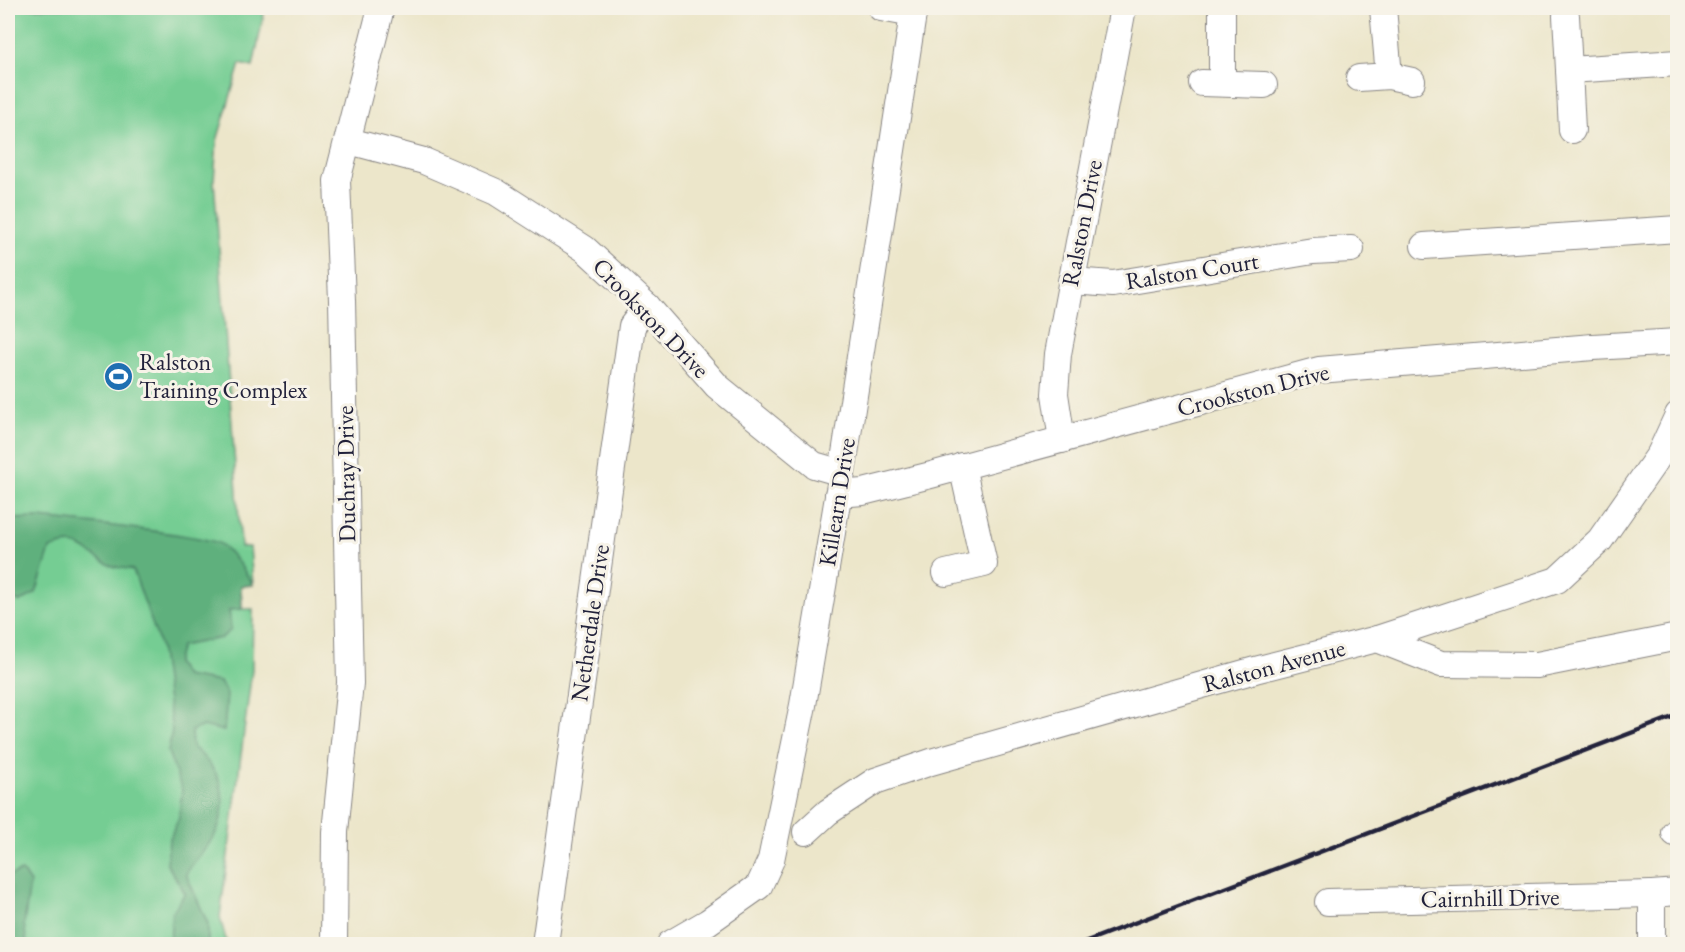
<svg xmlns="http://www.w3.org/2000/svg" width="1685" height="952" font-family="'EB Garamond',serif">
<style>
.green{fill:#74cd93;stroke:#4b7867;stroke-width:1.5}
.forest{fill:#5fb07d;stroke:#40695c;stroke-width:1.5}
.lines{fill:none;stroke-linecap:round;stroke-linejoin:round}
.minor-casing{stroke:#878482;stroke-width:28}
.minor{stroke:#fff;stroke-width:26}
.rail{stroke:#22223b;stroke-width:4.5}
.labels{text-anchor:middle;stroke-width:6;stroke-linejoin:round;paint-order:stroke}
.street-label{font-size:24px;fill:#22223b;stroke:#f7f3e8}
.poi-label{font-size:24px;fill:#22223b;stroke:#f7f3e8;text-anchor:start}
</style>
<rect width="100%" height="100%" fill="#f7f3e8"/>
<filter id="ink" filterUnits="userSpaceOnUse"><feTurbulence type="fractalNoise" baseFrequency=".0167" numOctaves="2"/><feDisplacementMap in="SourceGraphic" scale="12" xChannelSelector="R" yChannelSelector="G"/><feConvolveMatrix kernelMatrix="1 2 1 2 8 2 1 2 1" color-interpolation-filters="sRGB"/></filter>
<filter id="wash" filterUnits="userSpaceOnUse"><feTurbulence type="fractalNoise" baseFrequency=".008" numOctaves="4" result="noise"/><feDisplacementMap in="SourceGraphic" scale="24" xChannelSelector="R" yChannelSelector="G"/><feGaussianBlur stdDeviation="1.35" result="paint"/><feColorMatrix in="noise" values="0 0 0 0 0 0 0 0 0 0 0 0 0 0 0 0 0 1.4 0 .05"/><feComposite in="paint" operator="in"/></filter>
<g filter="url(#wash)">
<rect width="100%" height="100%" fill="#ece6ca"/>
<path class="green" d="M8,8H265L253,67L240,64L217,141L214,180L241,547H250L253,585L241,586L242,609H253L252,670L220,917L227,944H8Z"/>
<g class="forest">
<path d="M40,518C66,521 211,535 222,545C235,557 245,570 253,585L241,586L242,609L229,610L231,630L221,638L181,646L176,663L185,676L220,682L227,694L224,731L203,726L191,731L192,746C219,769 230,793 218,828C212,845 195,858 186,874L208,924V944H170L172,913L185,893L167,864L169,841L179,817L182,790L168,752L172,730L160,645L133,570C126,568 117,568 110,565C83,553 84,536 50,549L36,593L20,602L8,597V519Z"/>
<path d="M22,871L30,883L24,924L27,944H8V876Z"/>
</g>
</g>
<g filter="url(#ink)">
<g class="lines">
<defs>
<g id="minor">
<path d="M881,8L913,14"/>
<path d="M1222,8V82"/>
<path d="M1383,8L1389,76"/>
<path d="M1566,16L1569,70"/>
<path d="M1359,78L1389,76L1412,81"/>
<path d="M1202,83L1264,85"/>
<path d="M1572,130L1569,70L1678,63"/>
<path d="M349,141L424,161L496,192L585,249L647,306L717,386L814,465L842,473"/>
<path d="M1424,246L1678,229"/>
<path d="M1071,281L1113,284L1313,251L1351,249"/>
<path d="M1062,440L1055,394L1058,354L1123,8"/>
<path d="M838,494L863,492L931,475L1319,370L1593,347L1678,342"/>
<path d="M946,573L984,564L962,466"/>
<path d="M1377,639L1441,664L1537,665L1678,637"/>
<path d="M806,832L828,812L875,781L931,762L1255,670L1377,639L1557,580L1600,540L1660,454L1678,415"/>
<path d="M1675,833L1678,834"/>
<path d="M1328,902L1652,894"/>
<path d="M334,944L335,832L350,683L342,300L337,181L381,8"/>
<path d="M545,944L632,326L647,306"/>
<path d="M670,944L708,922L759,886L771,860L803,705L842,473L914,8"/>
<path d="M1652,944V894L1678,892"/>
</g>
</defs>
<use href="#minor" class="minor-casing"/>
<use href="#minor" class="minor"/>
<path class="rail" d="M1079,944L1678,715"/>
</g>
</g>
<defs>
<symbol id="stadium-disc" viewBox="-11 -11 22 22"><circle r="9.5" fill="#1f6fb2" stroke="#f7f3e8"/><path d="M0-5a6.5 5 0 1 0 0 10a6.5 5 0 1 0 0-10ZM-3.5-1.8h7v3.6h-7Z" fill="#fff"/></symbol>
</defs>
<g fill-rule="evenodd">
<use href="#stadium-disc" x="102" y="360" width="33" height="33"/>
</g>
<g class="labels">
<g class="street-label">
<text transform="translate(1082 223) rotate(-79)" y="8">Ralston Drive</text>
<text transform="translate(1192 271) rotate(-9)" y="8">Ralston Court</text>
<text transform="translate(651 318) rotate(46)" y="8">Crookston Drive</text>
<text transform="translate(1253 390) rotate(-14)" y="8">Crookston Drive</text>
<text transform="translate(346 474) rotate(-91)" y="8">Duchray Drive</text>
<text transform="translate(837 502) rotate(-81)" y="8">Killearn Drive</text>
<text transform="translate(590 623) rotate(-82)" y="8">Netherdale Drive</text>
<text transform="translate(1274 666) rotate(-15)" y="8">Ralston Avenue</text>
<text transform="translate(1490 898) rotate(-1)" y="8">Cairnhill Drive</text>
</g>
<g class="poi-label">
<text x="139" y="370">Ralston<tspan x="139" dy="28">Training Complex</tspan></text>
</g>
</g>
<rect width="1685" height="952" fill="none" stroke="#f7f3e8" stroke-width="30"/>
</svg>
